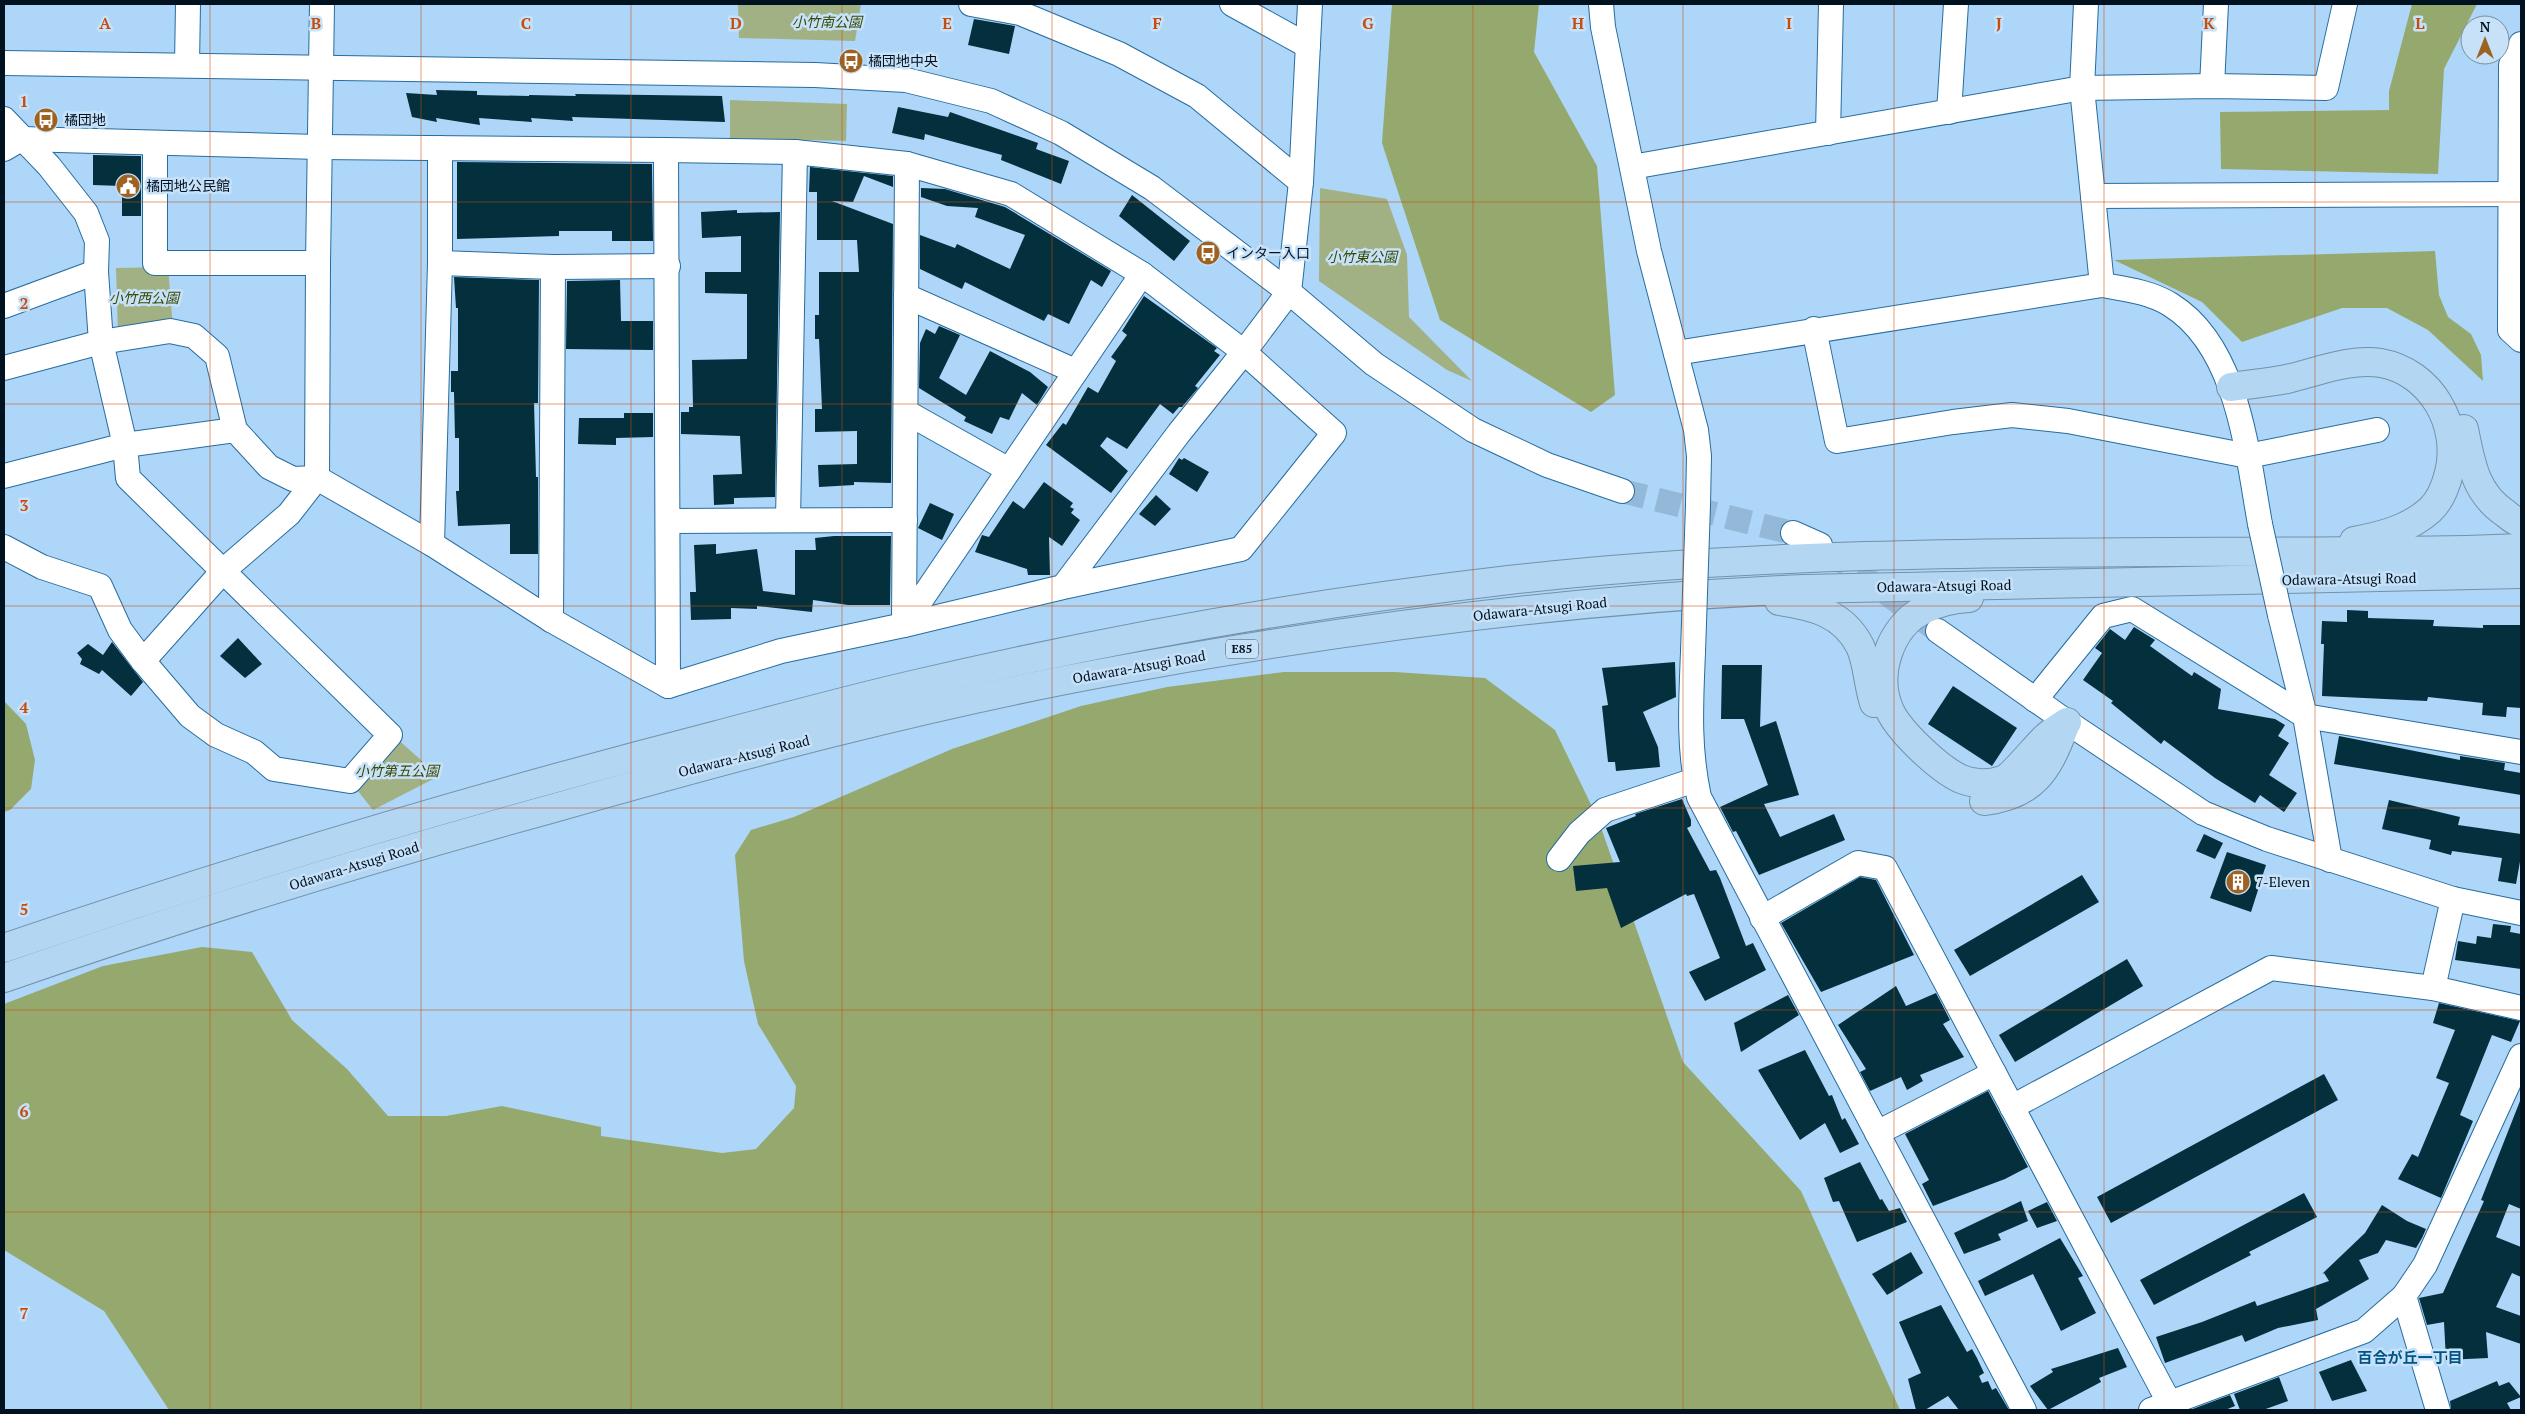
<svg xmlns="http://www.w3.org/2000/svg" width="2525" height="1414" font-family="'PT Serif','Noto Sans JP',serif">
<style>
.green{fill:#a1b184}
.forest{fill:#95a96e}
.building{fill:#042f3c}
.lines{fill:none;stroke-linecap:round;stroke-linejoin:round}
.minor-tunnel{stroke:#94b8d8;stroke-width:24;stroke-dasharray:24 12;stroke-linecap:butt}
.minor-casing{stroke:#266d9f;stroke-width:26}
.highway-casing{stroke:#7491a9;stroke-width:30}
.minor{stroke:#fff;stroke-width:24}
.highway{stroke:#b3d6f3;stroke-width:28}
.minor-bridge-casing{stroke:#266d9f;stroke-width:26;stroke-linecap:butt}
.minor-bridge{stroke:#fff;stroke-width:24}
.grid{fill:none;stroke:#c54e0f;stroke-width:1;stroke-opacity:0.55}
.labels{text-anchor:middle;stroke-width:5;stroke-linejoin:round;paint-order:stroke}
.shield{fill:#c7e2f8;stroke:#3c5061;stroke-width:1}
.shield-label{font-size:12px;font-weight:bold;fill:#001120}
.park-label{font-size:14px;font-style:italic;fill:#374802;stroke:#c7e2f8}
.poi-label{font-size:14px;fill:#001120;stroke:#c7e2f8;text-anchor:start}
.street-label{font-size:14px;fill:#001120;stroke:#c7e2f8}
.neighbourhood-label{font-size:15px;font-weight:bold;fill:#005585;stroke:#c7e2f8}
.grid-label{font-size:16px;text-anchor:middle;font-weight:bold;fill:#c54e0f;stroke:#c7e2f8;stroke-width:5;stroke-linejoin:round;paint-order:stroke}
</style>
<rect width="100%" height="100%" fill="#aed6f8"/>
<g class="green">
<path d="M738,4H861L855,41L739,38Z"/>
<path d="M730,100L847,104L846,141L730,138Z"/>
<path d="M1320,188L1387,199L1407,255L1409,317L1472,381L1447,370L1319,281Z"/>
<path d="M168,267L173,328L118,335L116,268Z"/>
<path d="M395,737L439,776L373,810L354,786Z"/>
</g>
<g class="forest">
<path d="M1392,4H1539L1534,52L1597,166L1615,395L1591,412L1440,320L1382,143Z"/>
<path d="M2412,4H2477L2444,69L2438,174L2221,169L2220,112L2389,110V91Z"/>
<path d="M2435,251L2439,295L2448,317L2471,334L2481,355L2483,381L2428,330L2387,308H2342L2242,342L2202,302L2114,260Z"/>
<path d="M1284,672H1395L1485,678L1555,730L1598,819L1683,1062L1801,1191L1900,1410H169L104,1311L4,1250V1004L103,966L202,947L252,952L292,1020L347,1069L388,1116H446L502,1106L601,1127V1136L722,1153L756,1149L794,1108L796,1086L758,1024L744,961L735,855L751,830L794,817L952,749L1081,706L1167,687Z"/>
<path d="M4,701L26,724L35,760L31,789L10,810L4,812Z"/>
</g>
<g class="building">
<path d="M974,19L1015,26L1009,54L968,45Z"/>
<path d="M436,90L477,91V95L529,96V95L576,96L575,94L722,96L725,122L572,117L573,121L531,118L532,122L479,118L480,125L436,118L437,122L412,117L406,93L437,95Z"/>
<path d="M898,107L948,117L950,112L1038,143L1036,149L1069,161L1061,184L1001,160L1002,155L925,134L924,140L892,133Z"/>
<path d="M93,155L141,156V216H122V186L93,185Z"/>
<path d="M457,162L652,164L653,241H612V231H559V236L457,239Z"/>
<path d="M810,167L893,176V187L864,176L853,202L832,201L893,224L891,483L854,482V485L819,487L818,465L857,464V431L815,432V409H822L819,339H815V315H819V272H859L857,240H817V192H809Z"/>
<path d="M921,188L945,189L1005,207L1111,271L1102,287L1091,280L1069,324L1048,314L1044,321L965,282L962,289L920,269V235L955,248L957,244L1010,269L1025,235L975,217L978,208L947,206L921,197Z"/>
<path d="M1132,195L1190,241L1174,261L1119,216Z"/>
<path d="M737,210V213L780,212L775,497L734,498V504L714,505L713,475L742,474L740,436L681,434V412H689V407H693L692,360L747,359V294L705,293V272H741V236L702,238L701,212Z"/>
<path d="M454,277L539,280L538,403H534L536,477H538V554H510V524L458,526L456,491H459V438H455L454,392H451V371H458V308H456Z"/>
<path d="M620,280L621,321H653V350L566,349L567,281Z"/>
<path d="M1144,296L1217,348L1214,351L1220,355L1195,386L1198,388L1182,407H1179L1173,414L1160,404L1127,449L1107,437L1100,446L1128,471L1111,493L1046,445L1063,423L1066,425L1088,387L1098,393L1116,361L1111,357L1127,335L1122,331Z"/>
<path d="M939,326L960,335L939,378L966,395L990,351L1030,372L1048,387L1037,405L1022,393L1009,420L1000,417L992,434L964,421L966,417L919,388L920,343L926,329L935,334Z"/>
<path d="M624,413H653V437L616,438V445L578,444L579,418H624Z"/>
<path d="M1179,458L1182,460L1184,458L1209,472L1197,492L1169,474Z"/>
<path d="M1044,482L1073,503L1070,507L1074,509L1071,513L1080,520L1062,546L1049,537L1050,575H1028L1027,569L975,552L982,535L989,537L1013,501L1024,509Z"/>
<path d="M1156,495L1171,509L1155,526L1139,514Z"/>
<path d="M930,503L954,514L942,540L918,528Z"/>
<path d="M834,536H891L890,605H848L813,600L812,612L757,606V609L731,608V619L691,620L690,592H696L694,545L716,544V554L757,549L763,591L795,595V550H816L815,538Z"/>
<path d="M2347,610L2368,611V618L2434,620L2433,626L2483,628V625H2521V708L2507,707L2506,717L2482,715L2483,703L2428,697L2427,701L2322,696L2324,644H2321L2322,621L2347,622Z"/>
<path d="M2134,627L2155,640L2150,646L2192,676L2194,672L2221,689L2218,709L2275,719L2285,725L2278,736L2289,743L2269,775L2297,793L2284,812L2260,795L2255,803L2215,778L2164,740L2161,744L2111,703L2113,701L2083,680L2102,653L2095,648L2110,629L2125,640Z"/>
<path d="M238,638L262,664L245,678L220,656Z"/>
<path d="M112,642L143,682L131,696L102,670L99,674L80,664L82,659L77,653L88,644L103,655Z"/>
<path d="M1675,662L1676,697L1643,712L1658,747L1660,767L1616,771L1615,762H1608L1602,706L1608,705L1602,668Z"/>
<path d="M1722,665H1762L1760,727L1776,721L1799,795L1764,804L1780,837L1834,814L1845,840L1759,875L1736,831L1733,832L1720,807L1768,785L1744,719H1721Z"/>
<path d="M1953,686L2017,728L1992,766L1928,724Z"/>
<path d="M2339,736L2460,760V756L2505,763L2504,770L2521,773V795L2334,764Z"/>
<path d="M1682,799L1691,820V826L1687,828L1710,871L1716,870L1720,878L1746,946L1753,943L1766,970L1705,1001L1689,972L1720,958L1694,894L1687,896L1686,894L1621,928L1607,888L1576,891L1573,866L1620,862L1606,828L1636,816L1635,814Z"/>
<path d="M2389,800L2460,817L2458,825L2521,834V856L2516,884L2498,881L2502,858L2452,851L2451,855L2429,849L2431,840L2382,829Z"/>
<path d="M2204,834L2223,843L2215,859L2196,851Z"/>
<path d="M2227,852L2266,865L2251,912L2210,898Z"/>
<path d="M2082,875L2099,902L1970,976L1954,950Z"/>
<path d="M1860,877L1876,880L1914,955L1821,992L1781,923Z"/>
<path d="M2493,924L2511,926L2510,932L2521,934V969L2455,960L2458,941L2476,944L2477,936L2491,938Z"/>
<path d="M2127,959L2143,986L2015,1062L1999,1035Z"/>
<path d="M1896,986L1906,1006L1936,993L1950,1020L1943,1024L1964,1057L1920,1075L1923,1081L1907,1090L1901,1077L1870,1091L1860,1072L1866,1069L1838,1025Z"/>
<path d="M1788,995L1799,1015L1741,1052L1734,1023Z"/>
<path d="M2439,1003L2520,1021L2511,1042L2492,1035L2460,1115L2473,1121L2441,1198L2398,1179L2412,1154L2418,1157L2449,1083L2436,1078L2455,1030L2433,1023Z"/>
<path d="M1805,1050L1829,1096L1832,1095L1842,1120L1845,1118L1859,1144L1840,1153L1825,1123L1800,1140L1758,1070Z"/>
<path d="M2324,1074L2338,1100L2111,1223L2097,1197Z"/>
<path d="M1988,1091L2028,1167L2005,1179L1933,1206L1922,1184L1929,1180L1905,1134Z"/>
<path d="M2520,1101L2521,1209L2509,1204L2496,1237L2521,1247V1277L2512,1273L2496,1307L2521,1316V1344L2486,1332L2488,1358L2446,1360L2444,1322L2427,1325L2419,1298L2443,1293L2484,1201L2481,1200Z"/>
<path d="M1860,1162L1880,1200L1882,1199L1889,1211L1900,1208L1907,1222L1857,1242L1839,1201L1833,1202L1824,1178Z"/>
<path d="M2304,1193L2317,1217L2249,1252L2251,1255L2154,1305L2140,1280Z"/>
<path d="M2021,1201L2028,1221L1998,1234L2001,1240L1964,1254L1954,1233Z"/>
<path d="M2047,1202L2057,1221L2037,1228L2028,1211Z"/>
<path d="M2382,1205L2407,1221L2426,1229L2422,1238L2416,1248L2386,1240L2378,1253L2359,1260L2369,1279L2316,1309L2318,1320L2278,1328L2245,1342L2242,1335L2165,1363L2156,1337L2202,1322L2255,1301L2257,1306L2329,1281L2324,1273L2322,1274L2365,1233Z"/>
<path d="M2060,1238L2083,1276L2078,1278L2096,1313L2061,1331L2033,1274L1985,1296L1978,1281Z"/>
<path d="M1911,1252L1923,1273L1887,1295L1872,1274Z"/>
<path d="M1941,1305L1967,1352L1972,1349L1977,1358L1984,1373L1979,1376L1982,1383L1988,1381L1992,1390L1996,1388L2009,1410H1959L1948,1396L1925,1410H1916L1908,1379L1921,1373L1899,1322Z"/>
<path d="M2118,1348L2127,1367L2099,1378L2101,1382L2048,1410L2030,1386L2053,1372L2051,1369Z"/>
<path d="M2351,1360L2367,1391L2332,1401L2319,1372Z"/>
<path d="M2279,1377L2288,1401L2263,1410H2240L2234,1394Z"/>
<path d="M2497,1381L2499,1386L2509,1382L2521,1397L2507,1403L2511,1410H2451L2450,1401Z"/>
<path d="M2230,1395L2235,1406L2225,1410H2190Z"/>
</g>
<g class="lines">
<g class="minor-tunnel">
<path d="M1622,491L1793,533"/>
<path d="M1828,551L1938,631"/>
</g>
<defs>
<g id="minor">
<path d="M322,4L318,263L317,478L432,544L551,620L668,686L666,150L795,152L907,164L1011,194L1142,274L1244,352L1289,292L1301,182L1310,4"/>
<path d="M971,4L1020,13L1119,54L1197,96L1301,182"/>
<path d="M1232,4L1308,46"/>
<path d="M1601,4L1603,27L1649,251L1696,430L1699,456L1698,505"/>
<path d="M2086,4L2082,88L2102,285"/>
<path d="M2521,44L2511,65L2510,330L2521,340"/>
<path d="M4,63L815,75L906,80L991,101L1061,133L1152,188L1289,292L1374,364L1473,430L1547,465L1622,491"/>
<path d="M187,65L188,4"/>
<path d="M2212,86L2216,4"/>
<path d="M1949,112L1956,4"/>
<path d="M4,119L49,166L86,213L97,241L96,272L101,342L125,445L128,478L390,735L350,781L274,769L254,752L216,735L190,716L143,661L120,630L100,586L42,567L4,547"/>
<path d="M1828,133L1831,4"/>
<path d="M155,144V263H318"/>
<path d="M440,148V263"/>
<path d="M4,149L21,139L319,147L666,150"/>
<path d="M907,164L904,625L1063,587L1241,549L1334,433L1244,352L1179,433L1063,587"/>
<path d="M1632,167L2082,88L2212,86L2326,88L2345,4"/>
<path d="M2093,196L2521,194"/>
<path d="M906,296L1075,371"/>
<path d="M4,306L96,272"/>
<path d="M1814,329L1837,441L1953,422L2012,415L2068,421L2248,456L2377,430"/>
<path d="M1676,353L2102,285C2125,289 2151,292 2171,305C2238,347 2247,452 2260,524"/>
<path d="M4,368L101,342L170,331L194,336L217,356L235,430"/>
<path d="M906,412L1009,470"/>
<path d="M4,476L125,445L235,430L269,467L293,479L317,478"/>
<path d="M788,520L795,152"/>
<path d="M670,521L905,520"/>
<path d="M1793,533L1820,545"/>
<path d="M432,544L440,263L553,267L668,266"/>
<path d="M2280,615L2305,716L2330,860"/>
<path d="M551,620L553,267"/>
<path d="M1938,631L2067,722L2203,813L2267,839L2453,899L2521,913"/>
<path d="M1693,652C1691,702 1688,747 1699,797L2024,1410"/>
<path d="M143,661L224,570L289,514L317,478"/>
<path d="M668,686L781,651L904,625L1142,274"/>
<path d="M2035,700L2103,616L2132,609L2305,716L2521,752"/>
<path d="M1559,859L1579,833L1605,810L1695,780"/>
<path d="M1762,918L1858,863L1885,868L2170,1404"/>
<path d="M2433,988L2453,899"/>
<path d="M2012,1107L2271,968L2433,988L2521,1008"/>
<path d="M1877,1133L1994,1073"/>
<path d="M2404,1296L2438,1410"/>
<path d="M2151,1410L2364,1331L2404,1296L2425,1265L2521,1056"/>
</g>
<g id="highway">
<path d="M2231,387C2249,384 2269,383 2287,379C2317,372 2350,358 2381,363C2431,372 2461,425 2449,473C2446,485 2440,501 2430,510C2409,529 2381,536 2354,541"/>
<path d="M2464,429C2471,463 2475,493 2505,513C2510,517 2515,522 2521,523"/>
<path d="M1969,598C1953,599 1939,602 1925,609C1889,626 1874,676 1890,711C1900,732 1939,769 1961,779C1973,784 1989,785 2002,780C2012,777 2035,747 2045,738C2051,732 2059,727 2067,722"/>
<path d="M1779,601C1813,606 1843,613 1860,646C1868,663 1868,686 1874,703"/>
<path d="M1984,801C2033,795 2047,772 2064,728"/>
<path d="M4,948C239,868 476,797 717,735C782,718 847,700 912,685C1109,639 1309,603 1509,580C1826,544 2148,555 2467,550L2521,548"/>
<path d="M4,978C185,915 369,859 554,808C737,756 926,705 1113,671C1341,629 1572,599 1804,589L2521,574"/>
</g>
</defs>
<use href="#minor" class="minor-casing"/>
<use href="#highway" class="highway-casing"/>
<use href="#minor" class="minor"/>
<use href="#highway" class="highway"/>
<defs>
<g id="minor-bridge">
<path d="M2260,524L2280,615"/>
<path d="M1693,652L1698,505"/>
</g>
</defs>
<use href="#minor-bridge" class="minor-bridge-casing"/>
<use href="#minor-bridge" class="minor-bridge"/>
</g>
<path class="grid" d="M210,4V1410M421,4V1410M631,4V1410M842,4V1410M1052,4V1410M1262,4V1410M1473,4V1410M1683,4V1410M1894,4V1410M2104,4V1410M2315,4V1410M4,202H2521M4,404H2521M4,606H2521M4,808H2521M4,1010H2521M4,1212H2521"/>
<defs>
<symbol id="bus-disc" viewBox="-11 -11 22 22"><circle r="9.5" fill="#9d6222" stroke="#c7e2f8"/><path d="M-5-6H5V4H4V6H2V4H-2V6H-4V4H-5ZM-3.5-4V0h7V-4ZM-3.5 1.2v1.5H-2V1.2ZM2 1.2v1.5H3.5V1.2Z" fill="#fff"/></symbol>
<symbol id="civic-disc" viewBox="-11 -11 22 22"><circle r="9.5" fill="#9d6222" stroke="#c7e2f8"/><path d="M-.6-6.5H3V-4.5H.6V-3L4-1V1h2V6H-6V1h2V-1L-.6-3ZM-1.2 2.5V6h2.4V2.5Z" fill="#fff"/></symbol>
<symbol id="building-disc" viewBox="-11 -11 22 22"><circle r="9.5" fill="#9d6222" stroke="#c7e2f8"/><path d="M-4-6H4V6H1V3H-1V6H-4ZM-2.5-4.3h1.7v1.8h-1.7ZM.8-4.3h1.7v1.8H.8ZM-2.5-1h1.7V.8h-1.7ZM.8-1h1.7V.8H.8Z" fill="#fff"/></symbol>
</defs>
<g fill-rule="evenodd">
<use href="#bus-disc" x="837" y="47" width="28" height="28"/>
<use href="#bus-disc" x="32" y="106" width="28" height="28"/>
<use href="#civic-disc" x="114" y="172" width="28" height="28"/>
<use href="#bus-disc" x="1194" y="239" width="28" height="28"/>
<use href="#building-disc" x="2224" y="868" width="28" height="28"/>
</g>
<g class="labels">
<rect class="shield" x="1226" y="639.5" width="32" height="19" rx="4"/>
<g class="shield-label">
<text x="1242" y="653">E85</text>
</g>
<g class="park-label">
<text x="827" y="27">小竹南公園</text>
<text x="1362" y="262">小竹東公園</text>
<text x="144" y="303">小竹西公園</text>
<text x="397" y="776">小竹第五公園</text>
</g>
<g class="poi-label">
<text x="868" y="66">橘団地中央</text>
<text x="64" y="125">橘団地</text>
<text x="146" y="191">橘団地公民館</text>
<text x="1226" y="258">インター入口</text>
<text x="2256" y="887">7-Eleven</text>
</g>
<g class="street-label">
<text transform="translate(2349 579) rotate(-1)" y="5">Odawara-Atsugi Road</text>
<text transform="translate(1944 586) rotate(-1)" y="5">Odawara-Atsugi Road</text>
<text transform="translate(1540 609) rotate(-6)" y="5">Odawara-Atsugi Road</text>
<text transform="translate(1139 667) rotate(-10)" y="5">Odawara-Atsugi Road</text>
<text transform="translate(744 756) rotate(-14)" y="5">Odawara-Atsugi Road</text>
<text transform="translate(354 866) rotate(-17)" y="5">Odawara-Atsugi Road</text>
</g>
<g class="neighbourhood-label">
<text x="2410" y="1363">百合が丘一丁目</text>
</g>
</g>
<g class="grid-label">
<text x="105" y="29">A</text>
<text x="316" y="29">B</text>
<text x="526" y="29">C</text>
<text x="736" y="29">D</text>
<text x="947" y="29">E</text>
<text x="1157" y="29">F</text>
<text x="1368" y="29">G</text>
<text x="1578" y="29">H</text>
<text x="1789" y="29">I</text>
<text x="1999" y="29">J</text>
<text x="2209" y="29">K</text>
<text x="2420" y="29">L</text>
<text x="24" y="107">1</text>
<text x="24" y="309">2</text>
<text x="24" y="511">3</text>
<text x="24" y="713">4</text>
<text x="24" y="915">5</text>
<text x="24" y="1117">6</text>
<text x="24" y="1319">7</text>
</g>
<rect width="2525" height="1414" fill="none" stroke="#001120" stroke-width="10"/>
<g transform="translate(2485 40)"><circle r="24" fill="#c7e2f8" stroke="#778ea2"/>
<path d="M0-4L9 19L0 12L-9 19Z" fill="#9d6222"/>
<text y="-8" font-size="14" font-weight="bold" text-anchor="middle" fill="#001120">N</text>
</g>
</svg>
